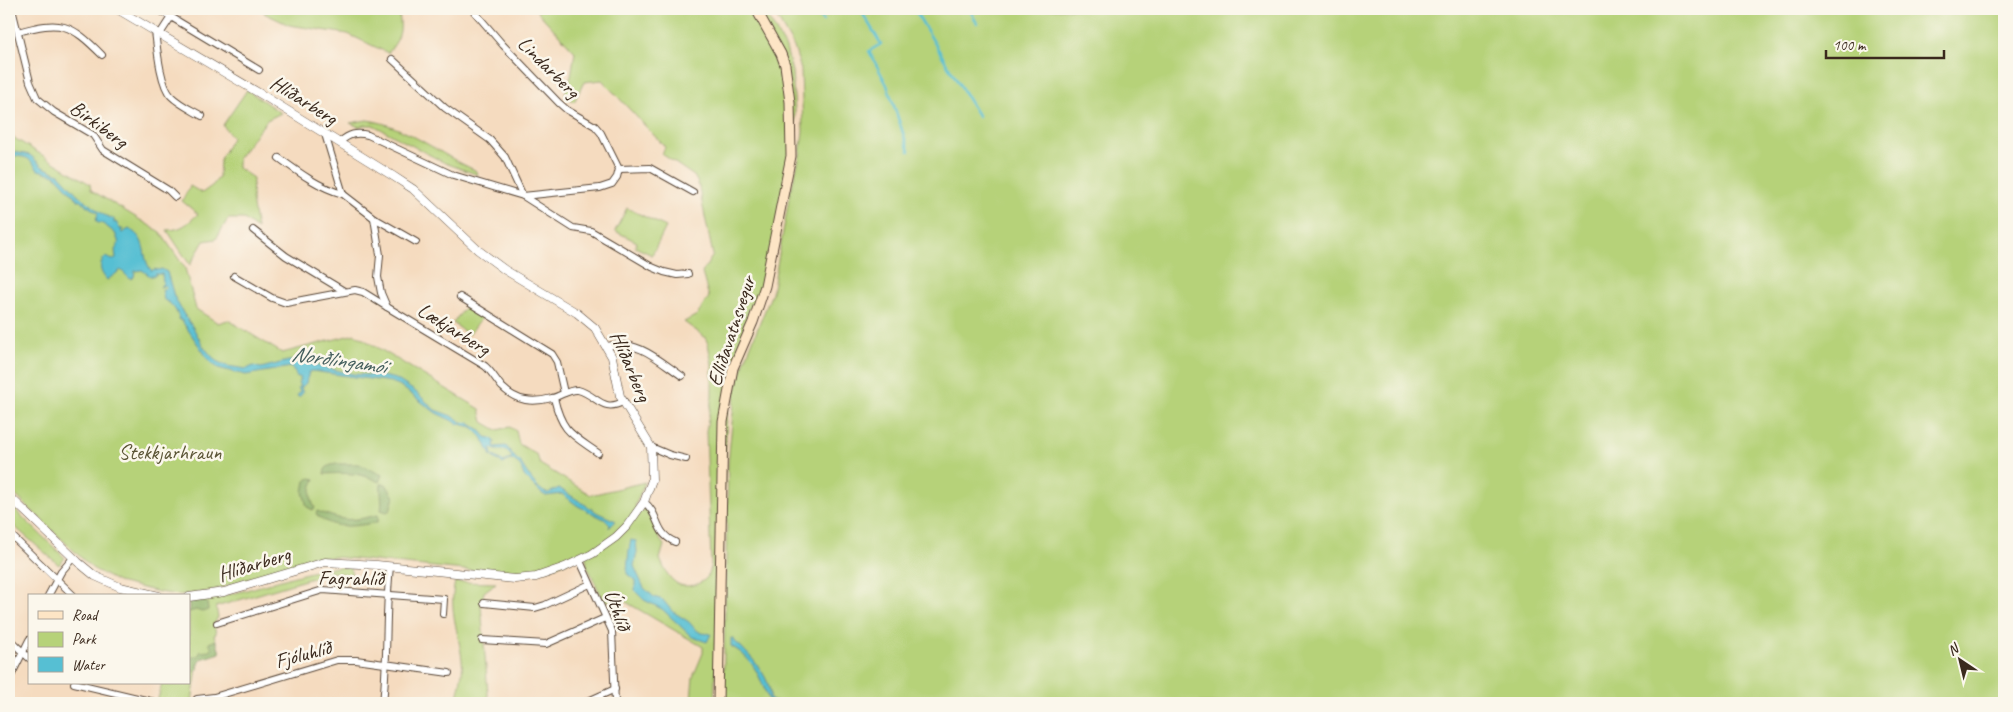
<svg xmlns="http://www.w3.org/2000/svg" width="2013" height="712" font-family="Caveat,sans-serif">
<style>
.green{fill:#b6d279;stroke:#787e4c}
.forest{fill:#90b469;stroke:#666f44}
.water{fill:#56bfd3;stroke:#487478;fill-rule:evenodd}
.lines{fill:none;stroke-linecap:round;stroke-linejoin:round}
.stream{stroke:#56bfd3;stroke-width:2.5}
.minor-casing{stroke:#574536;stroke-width:8}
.tertiary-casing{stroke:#574536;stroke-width:9}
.secondary-casing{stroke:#574536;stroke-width:11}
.minor{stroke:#fff;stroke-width:6}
.tertiary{stroke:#fff;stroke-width:8}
.secondary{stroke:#fde5c5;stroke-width:9}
.labels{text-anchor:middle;stroke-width:5;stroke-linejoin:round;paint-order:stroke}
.street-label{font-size:21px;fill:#3b2a1e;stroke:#fbf7ec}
.park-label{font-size:21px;fill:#5a5435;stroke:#fbf7ec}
.water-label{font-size:22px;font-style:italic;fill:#445e5d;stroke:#fbf7ec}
</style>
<rect width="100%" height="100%" fill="#fbf7ec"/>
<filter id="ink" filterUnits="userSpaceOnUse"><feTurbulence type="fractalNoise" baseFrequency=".02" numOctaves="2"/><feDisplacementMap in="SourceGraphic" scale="10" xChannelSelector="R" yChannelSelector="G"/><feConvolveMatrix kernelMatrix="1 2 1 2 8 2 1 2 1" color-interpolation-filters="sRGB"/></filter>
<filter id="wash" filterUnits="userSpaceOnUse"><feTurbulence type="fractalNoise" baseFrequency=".0096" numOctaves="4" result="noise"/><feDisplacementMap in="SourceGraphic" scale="20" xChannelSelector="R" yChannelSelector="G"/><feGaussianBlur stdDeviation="1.12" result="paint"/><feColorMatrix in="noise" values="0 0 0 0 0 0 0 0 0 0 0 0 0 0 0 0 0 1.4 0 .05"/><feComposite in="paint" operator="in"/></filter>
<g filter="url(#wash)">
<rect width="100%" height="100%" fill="#f5dbbf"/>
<g class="green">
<path d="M267,9H398C402,29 402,36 388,53L348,34L289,25L264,13Z"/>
<path d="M535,9H763L786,48L792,72L795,111L794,146L768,273L728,394L714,703H683V701L691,700L693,677L703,653V647L619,598L613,599L606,602L603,600L586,563L587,561L584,555L549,569L514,575L335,557L318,558L207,592L178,595L159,592L118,582L92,568L9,489V135L90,184L91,190L160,232L185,268L196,309L218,323L228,320L282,353L355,334L480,409L483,422L497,430L510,427L516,431L519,444L537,455L540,464L591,495L645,482L635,506L643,511L646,508C656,514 653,533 664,545L660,559C664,568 667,576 675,582C684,590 704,585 709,574C711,570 711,565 711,562L706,431L712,397V364L708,344L705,337L684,322L697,315L709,297L702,273L713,255L698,183L694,176L662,154L665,147L602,80L584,82L574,102L565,94L571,76L575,52Z"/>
<path d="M772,9H2004V703H783L774,702L770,699C772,681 755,662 744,650C740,645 736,644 733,638L732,647C756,658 761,682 770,703H723L728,464L735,392L745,360L772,293L790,193L800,155L803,131L801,70L794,47Z"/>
<path d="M247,90L281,113L267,120L238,158V168L253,178L252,200L257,229L244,219H228L216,239L204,241L190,265L167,230C182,230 188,223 198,214L182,201L190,186L202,193L213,185L219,177L220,159L232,138L223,125Z"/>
<path d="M367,120C406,125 440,155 475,170L478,175L445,163L373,125H364L359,127L350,123Z"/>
<path d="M627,208L666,227L652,255L635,247L637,242L615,231Z"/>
<path d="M466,306L482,317L469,335L453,323Z"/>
<path d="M9,504L65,558L59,565L15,527L9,533Z"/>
<path d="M339,567H350L352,575L332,572L216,607L218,617L214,624L216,634L214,635L220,653L201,659L197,667L192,703H157L162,683H189V600C240,598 288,573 339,567Z"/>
<path d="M455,582L496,583L484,592L481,605L488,694L487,703H456C458,690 464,673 462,660C459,632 448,610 455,582Z"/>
</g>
<g class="forest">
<path d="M337,464H359L382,475L379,482C362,472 343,473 324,474C325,466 330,465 337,464Z"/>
<path d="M310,478L315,479C309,489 310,499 315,508L313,510L307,507L303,492L305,481Z"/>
<path d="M381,484H386L394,497L390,510L387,512L381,510C383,501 380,493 381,484Z"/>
<path d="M317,511C345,521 348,522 378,515V521C374,524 373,523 368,524C348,527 332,529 316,514Z"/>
<path d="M205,601L207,603L208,610L202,612L196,610L189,612V602Z"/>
<path d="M216,640L220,653L201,659L197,670L192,672L190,661L192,657L198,656L201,651L204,652L212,649L209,643Z"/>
</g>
<g class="water">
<path d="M9,151L30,155L43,167L59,174L80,197L104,215L114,219V223L116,222L120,229H123L121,232L122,233L129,229C150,240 140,258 152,271L154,269L158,270L162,269L167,272L174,296L183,313L194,329L203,346L216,361L227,366L247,369L253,366L261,368L288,361H297L353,374L382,376L396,379L416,392L435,410L452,416L462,422L469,423L480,430L486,437L491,438L495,441L494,447L506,446L517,460L520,461C524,469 539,493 548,493C552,492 556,489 559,488L598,513L616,521L609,528L610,525L604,519L578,506L562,494L546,496L541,493L524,476L520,465L512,459L503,464L491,456L482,437L472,427L459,424L436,413L399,385L391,382L312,371L309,372L306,383L301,388L303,393L299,397L297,396L300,392L298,387L300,386L298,383L301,378L296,376L295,372L291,367L246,375L218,368L210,362L182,321L179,319C177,311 172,303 164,300L162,289H165L166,287L165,285L160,287L163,283L162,274H155V276H150L142,270L135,271L134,277L130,279L121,270L107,280C101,273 97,266 105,257L113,260L116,258L115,250L119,243L115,233L102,223H98L96,220L98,213L77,199L55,175L38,170C27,155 28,158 9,155ZM491,448L496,450H506L512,457L504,462L492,455Z"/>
<path d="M631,540L636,541L637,552L634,566L644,588L654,597L663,600L672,611L689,622L695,629L701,633L711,634L707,642L692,637L662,609L644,600L635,591V580L627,574C627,567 629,546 631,540Z"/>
<path d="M731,638H733C736,644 740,645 744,650C756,662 772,681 770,699L774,702L783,703H770C760,679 756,660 731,646Z"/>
</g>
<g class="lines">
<g class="stream">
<path d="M816,9L823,21"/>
<path d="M860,9L881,44L869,51L887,85L909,151"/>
<path d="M914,9L979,117"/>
<path d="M969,9L977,23"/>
</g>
</g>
</g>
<g filter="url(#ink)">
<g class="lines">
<defs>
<g id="minor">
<path d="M12,9L30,82L37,98L54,112L93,135L103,150L168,190L175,197"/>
<path d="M158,9L171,17L160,34"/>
<path d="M171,17L259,70"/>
<path d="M155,31C157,47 160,85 171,96C180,105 192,110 202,116"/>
<path d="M18,32C61,20 70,23 102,55"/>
<path d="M392,59L445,108L490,140L505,157L523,196L573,228L591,231L652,267L664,272L677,275L688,274"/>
<path d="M325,134L343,194L374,218L380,255L378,277L381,293L387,307L485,366C492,372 496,380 502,387C517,402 533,403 552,398C561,396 569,389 578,390C597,395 603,414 624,401"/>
<path d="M340,142C349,134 356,132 368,135L453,175L523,196L600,188L612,184L617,177L619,169L601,133L595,126L567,110L559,103L503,45L472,9"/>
<path d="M279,158C298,172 320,188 343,194"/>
<path d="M619,169L650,168L693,192"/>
<path d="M374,218L416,242"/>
<path d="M253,230L286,256L344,291"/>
<path d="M234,276L272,298L286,303L355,290L363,292L387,307"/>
<path d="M460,297L552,354L557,362L564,393"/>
<path d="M607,346C636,338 660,361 682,376"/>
<path d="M554,398C562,432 571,434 598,453"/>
<path d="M651,447L670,455L686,459"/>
<path d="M644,502C660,514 654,533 675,542"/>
<path d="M11,535L74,596"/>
<path d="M580,561L612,631L615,703"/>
<path d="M48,596L61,572L73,558"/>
<path d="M484,603L535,608L545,605L590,584"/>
<path d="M217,623L323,590L444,599L443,614"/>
<path d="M9,639L29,658"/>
<path d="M482,640L546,644L605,618"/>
<path d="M9,680L29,640"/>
<path d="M74,683L154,702"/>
<path d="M197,699L214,697L337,660H356L449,673"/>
<path d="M383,703C388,658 385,612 390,567"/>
<path d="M584,703L615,689"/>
</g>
<g id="tertiary">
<path d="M117,9L264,96L393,176L413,189L478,250L505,270L577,313L595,328L612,357L620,396L651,447L652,480L644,502L627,526L616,537L592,554L565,567L536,577L515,579L377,565L325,562L224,592L189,597"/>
<path d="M9,496L78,562L95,576L120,587L159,596"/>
</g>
<path id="secondary" d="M718,703L723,422L733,368L753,322L765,286L791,156L790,102L785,65L781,54L756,9"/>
</defs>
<use href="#minor" class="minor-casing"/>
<use href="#tertiary" class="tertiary-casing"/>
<use href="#secondary" class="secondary-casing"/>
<use href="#minor" class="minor"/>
<use href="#tertiary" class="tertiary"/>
<use href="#secondary" class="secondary"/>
</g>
</g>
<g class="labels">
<g class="street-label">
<text transform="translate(549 67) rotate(45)" y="7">Lindarberg</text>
<text transform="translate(304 100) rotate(32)" y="7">Hlíðarberg</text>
<text transform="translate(99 124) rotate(36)" y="7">Birkiberg</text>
<text transform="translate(454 329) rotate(32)" y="7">Lækjarberg</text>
<text transform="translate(731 331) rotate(-72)" y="7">Elliðavatnsvegur</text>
<text transform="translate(631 366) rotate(67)" y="7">Hlíðarberg</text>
<text transform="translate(254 564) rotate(-17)" y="7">Hlíðarberg</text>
<text x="351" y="585">Fagrahlíð</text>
<text transform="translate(618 610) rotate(70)" y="7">Úthlíð</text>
<text transform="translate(303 654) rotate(-15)" y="7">Fjóluhlíð</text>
</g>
<g class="park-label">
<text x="170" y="459">Stekkjarhraun</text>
</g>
<g class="water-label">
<text transform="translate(339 359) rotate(8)" y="8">Norðlingamói</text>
</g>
</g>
<rect width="2013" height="712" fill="none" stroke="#fbf7ec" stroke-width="30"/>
<rect x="28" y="594" width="162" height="90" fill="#fbf7ec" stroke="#aea59a"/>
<rect x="38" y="611" width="25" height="8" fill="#fde5c5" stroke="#aea59a"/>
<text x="72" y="620" font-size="15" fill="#3b2a1e">Road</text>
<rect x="38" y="632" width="25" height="15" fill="#b6d279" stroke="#aea59a"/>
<text x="72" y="644" font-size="15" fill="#3b2a1e">Park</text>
<rect x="38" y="657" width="25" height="15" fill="#56bfd3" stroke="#aea59a"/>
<text x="72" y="670" font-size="15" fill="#3b2a1e">Water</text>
<g transform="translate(1960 660) rotate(325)" stroke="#fbf7ec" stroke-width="4" paint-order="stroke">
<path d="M0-4L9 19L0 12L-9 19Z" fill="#3b2a1e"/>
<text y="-8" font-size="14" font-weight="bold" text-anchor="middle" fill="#3b2a1e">N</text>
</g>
<path d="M1826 50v8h118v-8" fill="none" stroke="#3b2a1e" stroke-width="2.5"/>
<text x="1833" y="50" font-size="15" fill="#3b2a1e" stroke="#fbf7ec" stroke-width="4" paint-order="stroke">100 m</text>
</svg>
